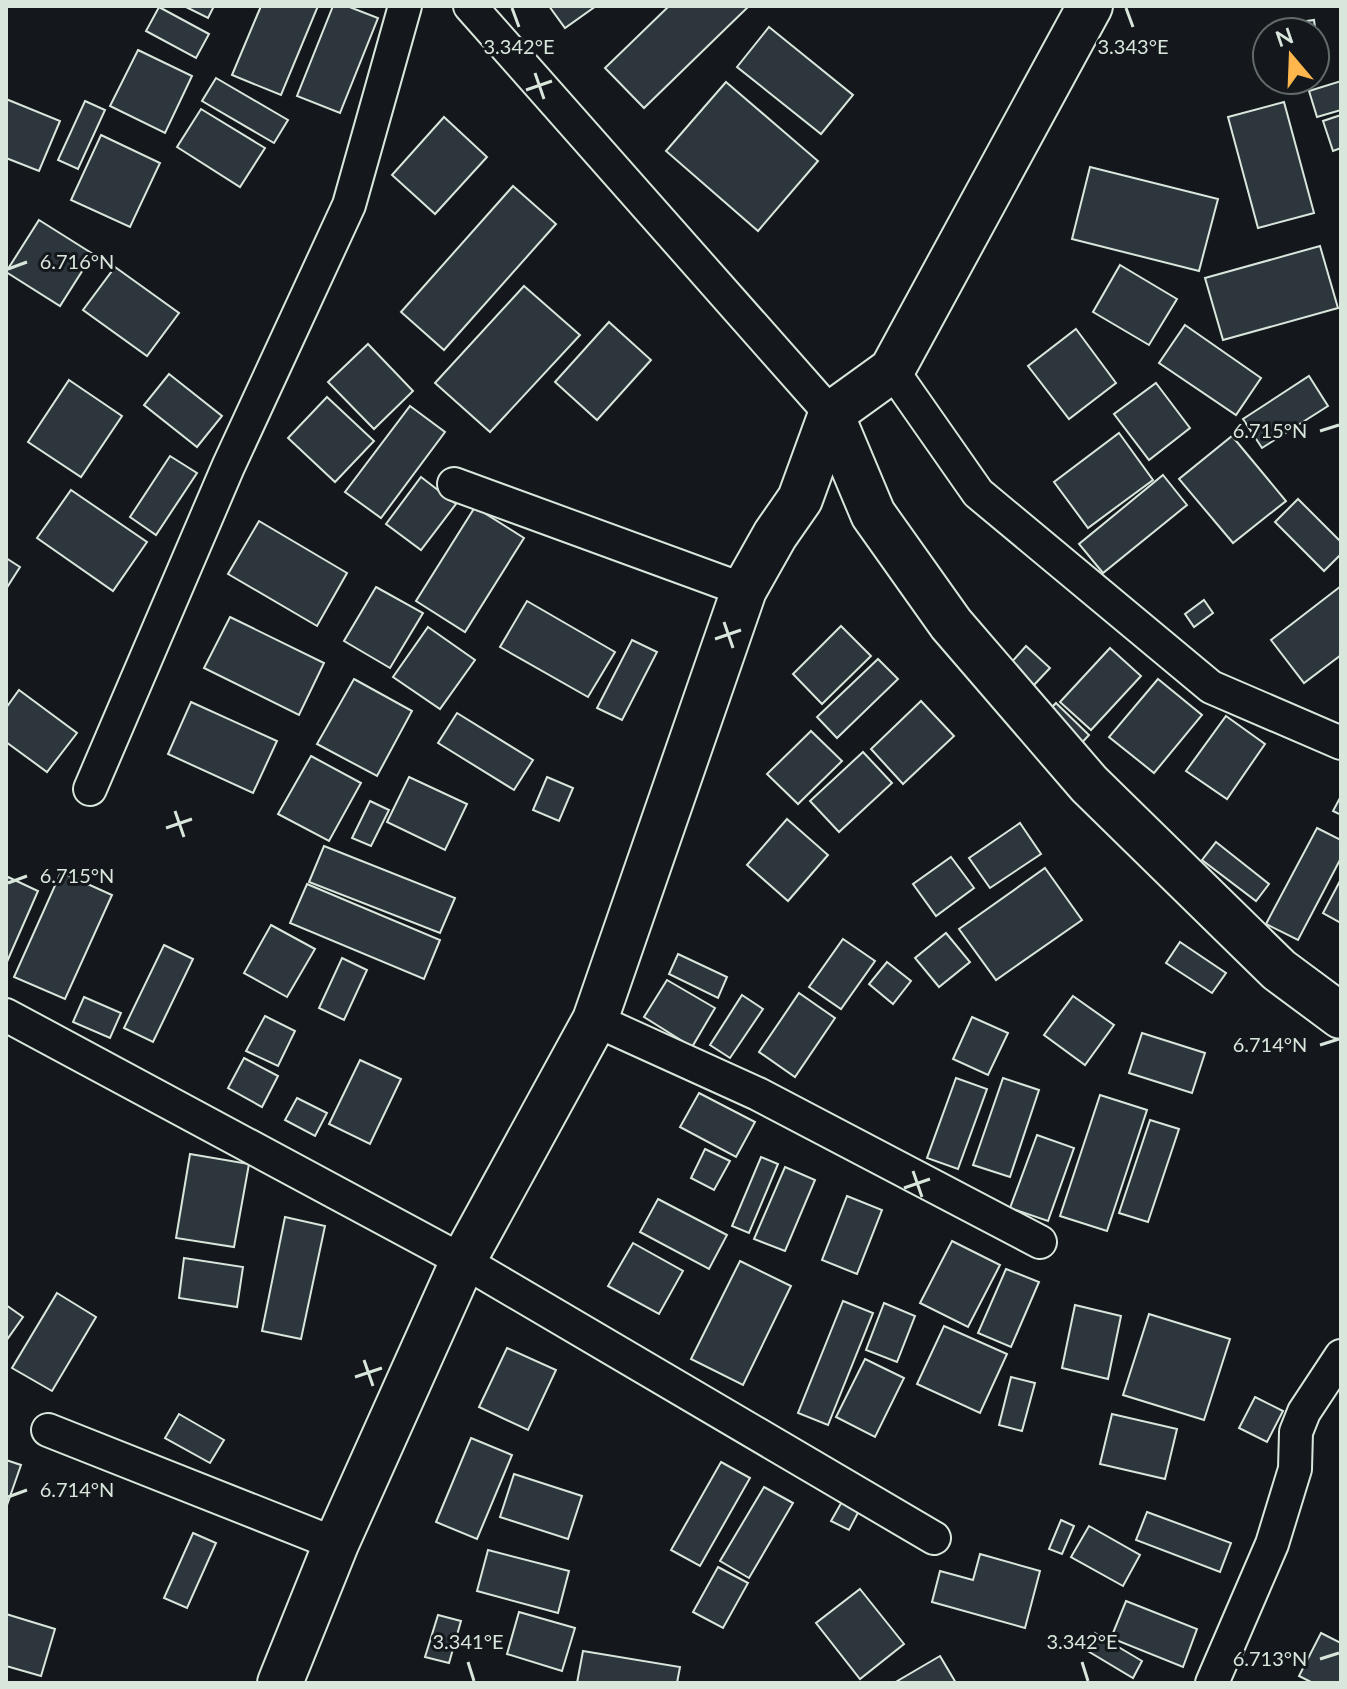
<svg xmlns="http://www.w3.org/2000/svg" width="1347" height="1689" font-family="Lato,sans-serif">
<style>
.building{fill:#2c363c;stroke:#d8e6dc;stroke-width:2}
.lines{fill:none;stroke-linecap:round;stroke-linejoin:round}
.street-casing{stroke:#d8e6dc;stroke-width:36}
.secondary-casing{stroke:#d8e6dc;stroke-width:48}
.street{stroke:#14181c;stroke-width:32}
.secondary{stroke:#14181c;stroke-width:44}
.ticks{fill:none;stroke:#d8e6dc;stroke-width:3}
.ticks-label{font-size:20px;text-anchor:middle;fill:#d8e6dc;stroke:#14181c;stroke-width:6;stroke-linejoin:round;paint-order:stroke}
</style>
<rect width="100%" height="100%" fill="#14181c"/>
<g class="building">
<path d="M184,6H214L208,18Z"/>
<path d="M261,6H318L281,95L232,75Z"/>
<path d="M333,6H347L378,18L340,113L297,96Z"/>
<path d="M549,6H596L565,28Z"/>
<path d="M669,6H749L644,108L605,68Z"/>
<path d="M159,7L209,34L196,58L146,31Z"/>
<path d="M1314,20L1318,49L1315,50V32H1280L1279,25Z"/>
<path d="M769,27L853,95L821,134L737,67Z"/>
<path d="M138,50L192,76L165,133L110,106Z"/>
<path d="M216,78L288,120L274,143L202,101Z"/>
<path d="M1341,81V110L1317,117L1309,91Z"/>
<path d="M726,82L818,161L758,231L666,151Z"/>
<path d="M6,99L60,121L39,171L6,158Z"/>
<path d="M85,101L105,110L78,169L58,160Z"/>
<path d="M1284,102L1314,213L1258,228L1228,117Z"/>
<path d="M201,109L265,148L240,187L177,147Z"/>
<path d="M1341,115V148L1333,151L1323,121Z"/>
<path d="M444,117L487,157L435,214L392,175Z"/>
<path d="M101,135L160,163L130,227L71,200Z"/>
<path d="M1090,167L1218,199L1199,271L1072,239Z"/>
<path d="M513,186L556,224L444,350L401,312Z"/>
<path d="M39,220L93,254L60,306L6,272Z"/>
<path d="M1320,246L1338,308L1223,340L1205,278Z"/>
<path d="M1120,265L1177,299L1149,345L1093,312Z"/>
<path d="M115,267L179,313L147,356L83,310Z"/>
<path d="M524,286L580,335L490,432L435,383Z"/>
<path d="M609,322L651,360L597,420L555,382Z"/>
<path d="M1185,325L1261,378L1236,415L1159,363Z"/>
<path d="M1076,329L1116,383L1069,419L1028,366Z"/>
<path d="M368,344L413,391L374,429L328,382Z"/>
<path d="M169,374L222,416L197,447L144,405Z"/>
<path d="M1309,376L1328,406L1262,448L1243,419Z"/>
<path d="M69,380L122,416L81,477L28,442Z"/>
<path d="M1156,383L1190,428L1149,460L1114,414Z"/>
<path d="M327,397L374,441L335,482L288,438Z"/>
<path d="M410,406L445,432L381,518L345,492Z"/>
<path d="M1119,433L1153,480L1088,528L1054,482Z"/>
<path d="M1232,436L1286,501L1233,543L1179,479Z"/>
<path d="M170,456L197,473L156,535L130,517Z"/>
<path d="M1163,475L1187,505L1103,573L1079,544Z"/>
<path d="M421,477L456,504L421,550L386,524Z"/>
<path d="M71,490L147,542L113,591L37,538Z"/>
<path d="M1298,499L1341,542V554L1324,571L1275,522Z"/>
<path d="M475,507L524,538L465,632L416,601Z"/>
<path d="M259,521L347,573L317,626L228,574Z"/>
<path d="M6,558L20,567L6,589Z"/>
<path d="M1341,586V655L1304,683L1271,640Z"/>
<path d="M376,587L423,613L390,668L344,641Z"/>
<path d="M1204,600L1213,613L1194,627L1185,614Z"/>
<path d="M527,601L615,652L588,697L500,647Z"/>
<path d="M230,617L324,663L299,715L204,668Z"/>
<path d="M841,626L871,656L822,704L793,674Z"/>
<path d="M428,627L475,660L440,709L393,677Z"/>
<path d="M632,640L657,652L622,720L597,708Z"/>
<path d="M1026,646L1050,668L1033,686L1009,665Z"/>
<path d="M1110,648L1141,676L1091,730L1060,702Z"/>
<path d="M878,659L898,679L837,738L817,717Z"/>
<path d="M354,679L412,711L377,776L317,744Z"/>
<path d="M1158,679L1202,715L1154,773L1109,737Z"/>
<path d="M19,690L77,733L47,772L6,742V708Z"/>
<path d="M921,701L954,736L903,784L871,749Z"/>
<path d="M191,702L277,741L253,793L168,754Z"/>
<path d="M1056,703L1089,735L1077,748L1044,715Z"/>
<path d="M457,713L533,760L514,790L438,743Z"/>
<path d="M1226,716L1265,744L1227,799L1186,771Z"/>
<path d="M811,731L842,761L798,804L767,774Z"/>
<path d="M863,752L892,783L839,832L810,801Z"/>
<path d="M311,756L361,783L329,841L278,814Z"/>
<path d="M409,777L467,804L445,850L387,822Z"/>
<path d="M547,777L573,788L559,821L533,810Z"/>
<path d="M1341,796V815L1333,811Z"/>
<path d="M370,801L389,810L371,846L352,838Z"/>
<path d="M787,819L828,855L788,901L747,865Z"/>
<path d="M1020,823L1041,854L990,888L969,858Z"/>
<path d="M1317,828L1341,840V858L1298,940L1266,924Z"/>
<path d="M1216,842L1269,884L1256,901L1202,860Z"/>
<path d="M324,846L455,898L440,933L309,882Z"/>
<path d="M951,857L974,888L936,916L913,884Z"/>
<path d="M1045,868L1082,920L996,980L959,929Z"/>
<path d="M61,872L112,895L65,999L14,977Z"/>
<path d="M8,877L38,891L6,964V882Z"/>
<path d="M1341,879V923L1323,913Z"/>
<path d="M307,884L440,940L424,979L290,923Z"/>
<path d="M271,925L315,949L287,997L244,973Z"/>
<path d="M946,933L970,962L939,987L915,958Z"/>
<path d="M843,939L875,961L841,1009L809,987Z"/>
<path d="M1180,942L1226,973L1212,993L1166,963Z"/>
<path d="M164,945L193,959L153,1042L124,1028Z"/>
<path d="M678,954L727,977L718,998L669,974Z"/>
<path d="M342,958L367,970L344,1020L319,1008Z"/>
<path d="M887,962L911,981L893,1004L869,984Z"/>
<path d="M667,980L715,1008L692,1047L644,1017Z"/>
<path d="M799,993L835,1018L795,1077L759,1052Z"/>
<path d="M742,995L763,1009L730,1058L710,1045Z"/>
<path d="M1073,996L1114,1025L1085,1065L1044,1035Z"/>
<path d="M84,997L121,1013L110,1038L73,1022Z"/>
<path d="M265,1016L295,1031L278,1066L246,1051Z"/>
<path d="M972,1017L1008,1033L988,1075L953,1059Z"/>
<path d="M1142,1033L1205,1053L1192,1093L1129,1073Z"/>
<path d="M244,1058L278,1076L262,1107L228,1088Z"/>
<path d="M360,1060L401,1079L370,1144L329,1124Z"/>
<path d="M956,1078L987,1089L958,1169L927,1158Z"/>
<path d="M1003,1078L1039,1090L1010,1177L973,1165Z"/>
<path d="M699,1093L755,1122L736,1157L680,1127Z"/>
<path d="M1100,1095L1147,1110L1107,1231L1060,1216Z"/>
<path d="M297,1098L327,1113L315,1136L285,1120Z"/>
<path d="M1150,1120L1179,1129L1148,1222L1119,1213Z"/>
<path d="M1037,1135L1074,1148L1048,1221L1010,1208Z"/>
<path d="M705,1149L730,1161L714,1190L691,1178Z"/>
<path d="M190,1154L249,1164L234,1247L176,1238Z"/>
<path d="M761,1157L778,1164L749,1233L732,1226Z"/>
<path d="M785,1167L815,1180L785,1251L754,1239Z"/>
<path d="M847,1196L882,1210L857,1274L822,1260Z"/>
<path d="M658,1199L727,1235L709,1269L640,1232Z"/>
<path d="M285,1217L325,1226L301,1339L262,1331Z"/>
<path d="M952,1241L1000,1265L968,1327L920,1303Z"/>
<path d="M633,1243L683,1271L659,1314L608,1286Z"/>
<path d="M184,1258L243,1267L237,1307L179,1298Z"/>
<path d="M740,1261L791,1286L743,1385L691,1359Z"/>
<path d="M1006,1269L1039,1282L1011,1347L978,1333Z"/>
<path d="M57,1293L96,1317L52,1391L12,1368Z"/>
<path d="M843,1301L873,1313L828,1425L798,1413Z"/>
<path d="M884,1303L915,1316L897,1362L866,1350Z"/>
<path d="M6,1305L23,1317L6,1341Z"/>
<path d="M1075,1305L1121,1316L1108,1379L1062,1368Z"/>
<path d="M1149,1314L1230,1339L1204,1420L1123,1395Z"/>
<path d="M944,1326L1007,1354L980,1413L917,1384Z"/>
<path d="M507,1348L556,1370L528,1430L479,1407Z"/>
<path d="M865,1359L904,1378L875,1437L836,1417Z"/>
<path d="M1011,1377L1035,1383L1022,1431L999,1425Z"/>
<path d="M1255,1397L1283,1411L1267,1442L1239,1428Z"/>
<path d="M179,1414L224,1440L210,1463L165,1438Z"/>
<path d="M1112,1414L1177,1429L1165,1479L1100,1464Z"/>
<path d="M471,1438L512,1455L477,1539L436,1522Z"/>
<path d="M6,1460L21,1465L6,1508Z"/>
<path d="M721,1462L750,1478L700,1566L671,1550Z"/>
<path d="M514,1474L582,1496L568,1539L500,1517Z"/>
<path d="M764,1487L793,1503L749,1578L720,1561Z"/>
<path d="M844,1498L861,1507L849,1530L831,1521Z"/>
<path d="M1147,1512L1231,1543L1220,1572L1136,1540Z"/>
<path d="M1061,1520L1074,1526L1062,1554L1049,1549Z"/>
<path d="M1089,1526L1140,1555L1123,1586L1071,1557Z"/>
<path d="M193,1533L216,1543L187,1608L164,1598Z"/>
<path d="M488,1550L569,1571L558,1613L477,1591Z"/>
<path d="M980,1554L1040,1571L1025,1628L932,1602L940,1571L973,1580Z"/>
<path d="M718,1567L748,1583L723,1628L693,1612Z"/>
<path d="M860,1589L904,1644L860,1679L816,1623Z"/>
<path d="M1126,1601L1197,1629L1183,1667L1111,1638Z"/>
<path d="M519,1612L575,1628L562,1671L507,1654Z"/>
<path d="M6,1614L55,1629L41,1676L6,1666Z"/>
<path d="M438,1615L461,1621L449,1663L425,1657Z"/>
<path d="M1095,1633L1142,1661L1133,1678L1086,1650Z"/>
<path d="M1321,1633L1341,1643V1683H1313L1299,1676Z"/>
<path d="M583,1651L680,1667L677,1683H577Z"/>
<path d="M940,1656L956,1683H894Z"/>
</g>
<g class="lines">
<defs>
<g id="street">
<path d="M470,6L831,414"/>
<path d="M892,370L978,493L1211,687L1341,743"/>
<path d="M454,484L744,590"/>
<path d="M90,789L228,467L349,205L405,6"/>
<path d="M6,1015L463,1261L934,1538"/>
<path d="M595,1020L758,1094L1040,1242"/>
<path d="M48,1430L336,1544"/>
<path d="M1212,1683L1272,1544L1295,1469L1296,1432L1304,1412L1341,1356"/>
</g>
<g id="secondary">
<path d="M831,414L873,514L951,624L1089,784L1279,970L1341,1016"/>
<path d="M280,1683L336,1544L463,1261L595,1020L744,590L775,535L800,499L831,414L892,370L1090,6"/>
</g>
</defs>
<use href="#street" class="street-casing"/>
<use href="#secondary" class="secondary-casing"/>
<use href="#street" class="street"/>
<use href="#secondary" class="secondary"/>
</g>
<path class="ticks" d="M512,8L519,27M1126,8L1133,27M535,73L544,99M526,90L552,81M8,269L27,262M1320,431L1339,425M724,622L733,648M715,639L741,630M175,811L184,837M166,828L192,819M8,883L27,876M1320,1045L1339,1039M913,1171L922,1197M904,1188L930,1179M364,1360L373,1386M355,1377L382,1368M8,1497L27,1490M1320,1659L1339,1653M468,1662L474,1681M1082,1662L1088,1681"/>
<g class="ticks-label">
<text x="519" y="54">3.342°E</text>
<text x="1133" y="54">3.343°E</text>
<text x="77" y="269">6.716°N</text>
<text x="1270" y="438">6.715°N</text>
<text x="77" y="883">6.715°N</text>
<text x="1270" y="1052">6.714°N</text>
<text x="77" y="1497">6.714°N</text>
<text x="468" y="1649">3.341°E</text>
<text x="1082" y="1649">3.342°E</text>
<text x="1270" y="1666">6.713°N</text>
</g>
<rect width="1347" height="1689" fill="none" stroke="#d8e6dc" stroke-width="16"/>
<g transform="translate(1291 56) rotate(341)"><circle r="38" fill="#14181c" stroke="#626a69" stroke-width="2"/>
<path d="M0-6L14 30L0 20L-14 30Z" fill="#ffb74d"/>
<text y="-12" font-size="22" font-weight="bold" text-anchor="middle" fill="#d8e6dc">N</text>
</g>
</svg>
